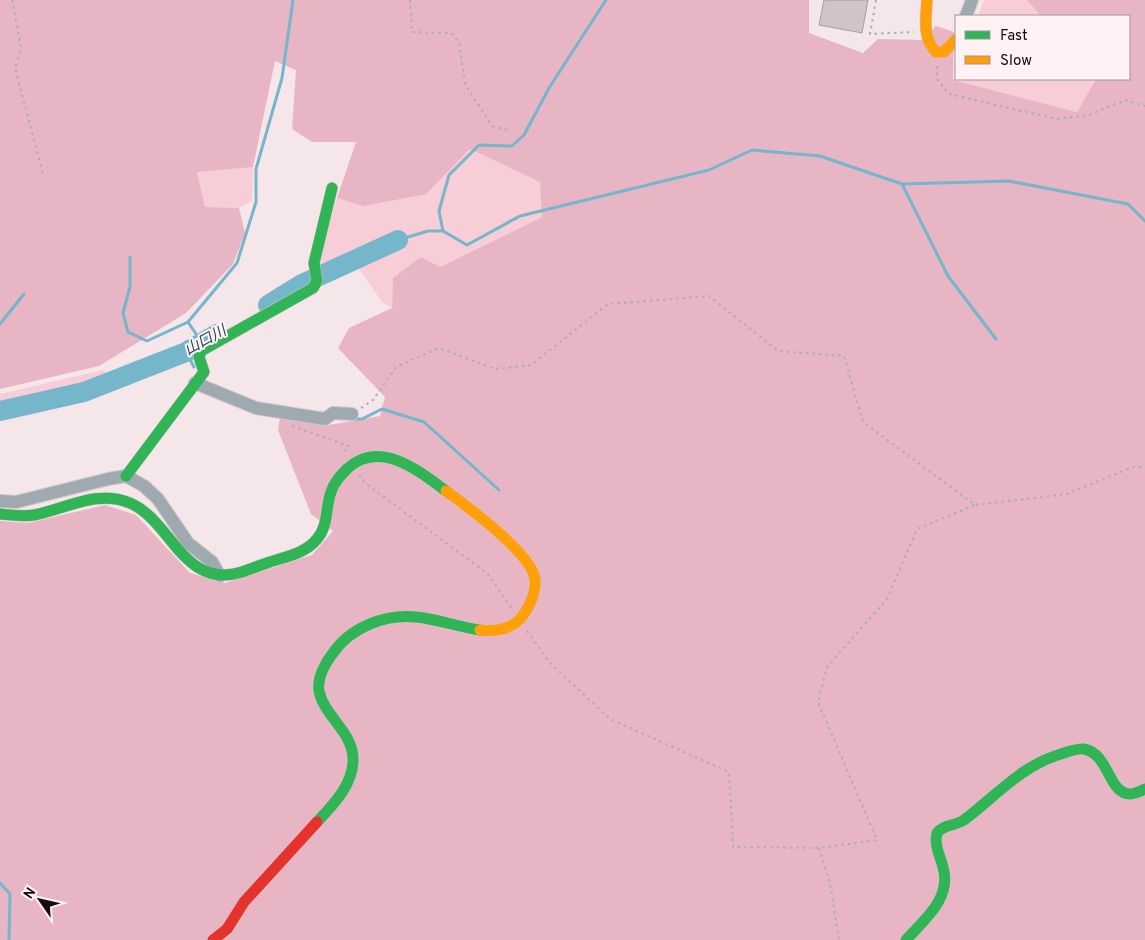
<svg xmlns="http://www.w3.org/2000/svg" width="1145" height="940" font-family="Overpass,'Noto Sans JP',sans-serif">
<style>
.green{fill:#f7cdd8}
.forest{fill:#e7b5c3}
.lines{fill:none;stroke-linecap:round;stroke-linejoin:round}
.stream{stroke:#75b6ca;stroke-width:3}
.river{stroke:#75b6ca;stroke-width:20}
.building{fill:#d1c4c7;stroke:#a99ca0}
.street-casing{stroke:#d0c5c8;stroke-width:14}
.fast-casing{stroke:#d0c5c8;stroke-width:12}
.slow-casing{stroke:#d0c5c8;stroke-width:12}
.jam-casing{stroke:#d0c5c8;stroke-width:12}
.path{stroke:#abafb3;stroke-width:2;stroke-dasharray:2.5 4;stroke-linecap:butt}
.street{stroke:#9eaab0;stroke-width:12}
.fast{stroke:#30b455;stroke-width:11}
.slow{stroke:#ff9f0a;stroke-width:11}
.jam{stroke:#e5322d;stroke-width:11}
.labels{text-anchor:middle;stroke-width:4;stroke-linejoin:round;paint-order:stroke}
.water-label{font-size:15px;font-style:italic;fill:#1d4854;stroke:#fff1f4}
</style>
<rect width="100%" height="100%" fill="#f5e6ea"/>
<g class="green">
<path d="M984,0H1027L1041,16H978Z"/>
<path d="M956,71V79H1096L1077,112L953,80Z"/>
<path d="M470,149L540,182L543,217L439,267L393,278L392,308L383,303L356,265L325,281L319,260L337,198L426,194Z"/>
<path d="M253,167L252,201L239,208L205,207L197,172Z"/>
<path d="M103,370L109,375L85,386L0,404V394Z"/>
</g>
<path class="forest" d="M0,0H809V33L863,53L878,39L922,40L936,26L954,32L953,80L1077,112L1096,79H1129V16H1041L1027,0H1145V940H0V521L28,523L105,505L136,515L190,573L225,583L312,555L333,531L311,514L278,430L280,417L329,425L380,416L385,397L338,348L349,328L392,308L393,278L421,257L440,267L542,217L540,182L470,149L426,194L364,206L337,198L356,142H312L292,129L296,70L275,61L253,167L197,172L205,207L239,208L245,233L233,264L186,313L99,366L0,389Z"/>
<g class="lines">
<g class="stream">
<path d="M902,184L948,276L996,339"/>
<path d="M443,231L439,211L449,175L479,145L512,146L524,135L549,88L606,0"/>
<path d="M398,240L428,231H443L467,245L520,216L709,170L752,150L820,156L902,184L1009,181L1128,204L1145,221"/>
<path d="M130,257V287L123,313L128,332L147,341L188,322"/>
<path d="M0,324L24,294"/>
<path d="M202,343L188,322L237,263L256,202V169L282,78L293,0"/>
<path d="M186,352L194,367"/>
<path d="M352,419H362L382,409L424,422L499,490"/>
<path d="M0,883L10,894L9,940"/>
</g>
<g class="river">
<path d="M268,305L302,284L398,240"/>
<path d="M0,411L84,392L186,352L217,334"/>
</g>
</g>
<path class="building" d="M824,0H868L862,33L819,25Z"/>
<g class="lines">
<defs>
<g id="street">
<path d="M966,16L972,0"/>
<path d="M195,383L256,408L325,419L333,413L352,414"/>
<path d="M0,501L16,502L108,479L126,476L144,486L158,499L188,543L212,562L220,576"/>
</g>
<g id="fast">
<path d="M126,476L204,372L199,357L201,351L313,288L317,281L314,263L332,188"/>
<path d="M0,514C11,515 23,517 34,515C66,509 97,489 130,503C172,521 183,590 242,572C250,569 258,566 267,563C284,557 305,554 317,539C329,525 325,508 331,492C334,482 341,475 348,468C380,439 419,471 446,491"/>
<path d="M317,822C333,805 354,784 353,758C352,731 324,716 319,691C317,678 325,663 333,653C351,627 385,614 416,617C438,619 458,627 480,630"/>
<path d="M906,940C925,919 952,898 943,867C940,856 934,845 937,833C944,824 955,826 964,820C996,796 1022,765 1061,754C1068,752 1077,748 1084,749C1110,754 1108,795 1131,794C1135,794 1141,791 1145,789"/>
</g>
<g id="slow">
<path d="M927,0C926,18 922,38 936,52H944L956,39"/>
<path d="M446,491C468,507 526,550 534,575C538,587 531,604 524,614C514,629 496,632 480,630"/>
</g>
<path id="jam" d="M213,940L227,929L244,902L317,822"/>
</defs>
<use href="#street" class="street-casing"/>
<use href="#fast" class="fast-casing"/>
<use href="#slow" class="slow-casing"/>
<use href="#jam" class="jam-casing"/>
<g class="path">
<path d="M12,0L21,48L15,68L43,174"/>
<path d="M410,0L412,32L451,33L459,42L465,84L492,126L511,131"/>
<path d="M876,0L870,34L914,32"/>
<path d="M937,66V79L949,94L1056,119L1089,115L1125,100L1145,106"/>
<path d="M361,408L373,400L396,367L439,348L495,369L531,365L608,304L709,296L778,351L844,356L863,422L975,505L1067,494L1133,467H1145"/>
<path d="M292,426L349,446L343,453"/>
<path d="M359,475L365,483L488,574L512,609"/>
<path d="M527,631L550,663L610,719L729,772L733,847L819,848L877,840L818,702L827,667L887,599L917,529L975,505"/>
<path d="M819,848L830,883L839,940"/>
</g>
<use href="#street" class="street"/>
<use href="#fast" class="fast"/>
<use href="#slow" class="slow"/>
<use href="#jam" class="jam"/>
</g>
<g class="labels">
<g class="water-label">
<text transform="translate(205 340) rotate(-29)" y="5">山口川</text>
</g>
</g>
<rect x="955" y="15" width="175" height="65" fill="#fff1f4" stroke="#a29598"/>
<rect x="965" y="31" width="25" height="8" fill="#30b455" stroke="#a29598"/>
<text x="1000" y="40" font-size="15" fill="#160b0e">Fast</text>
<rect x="965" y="56" width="25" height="8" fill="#ff9f0a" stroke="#a29598"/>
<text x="1000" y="65" font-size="15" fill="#160b0e">Slow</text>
<g transform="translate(40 900) rotate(304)" stroke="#fff1f4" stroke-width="4" paint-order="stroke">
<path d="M0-4L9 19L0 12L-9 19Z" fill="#160b0e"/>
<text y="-8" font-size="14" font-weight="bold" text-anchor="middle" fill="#160b0e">N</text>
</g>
</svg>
